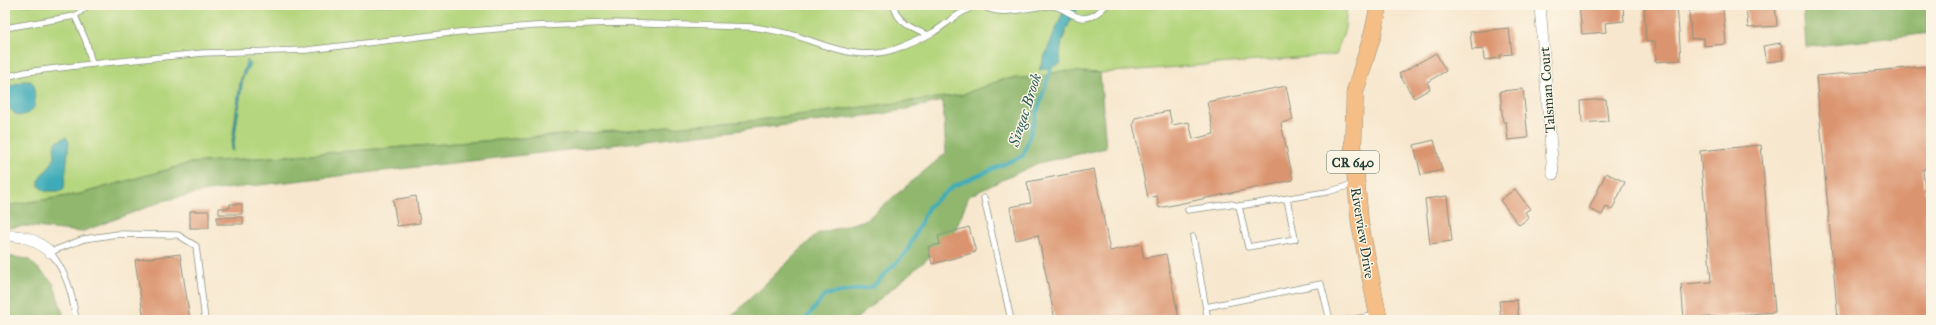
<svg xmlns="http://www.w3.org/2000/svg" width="1936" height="325" font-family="'IM FELL Great Primer',serif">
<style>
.green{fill:#b5d67e;stroke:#6a8a59}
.forest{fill:#90b76d;stroke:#587a50}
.water{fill:#3cacb8;stroke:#2e7476}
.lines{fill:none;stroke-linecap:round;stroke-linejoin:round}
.stream{stroke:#3cacb8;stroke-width:4}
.building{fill:#db9470}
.lane-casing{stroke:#8b9281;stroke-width:7}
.street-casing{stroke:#8b9281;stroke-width:12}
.primary-casing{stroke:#8b9281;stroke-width:18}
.lane{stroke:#fff;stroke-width:5.5}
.street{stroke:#fff;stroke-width:11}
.primary{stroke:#f6be87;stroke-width:17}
.labels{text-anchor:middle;stroke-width:3;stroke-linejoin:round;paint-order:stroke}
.shield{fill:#fcf5e5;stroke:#617469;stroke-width:1}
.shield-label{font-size:13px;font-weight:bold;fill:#1f3d34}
.street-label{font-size:14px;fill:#1f3d34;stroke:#fcf5e5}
.water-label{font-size:15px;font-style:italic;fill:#285e5c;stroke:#fcf5e5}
</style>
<rect width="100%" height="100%" fill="#fcf5e5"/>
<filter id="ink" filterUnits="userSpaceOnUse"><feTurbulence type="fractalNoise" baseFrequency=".025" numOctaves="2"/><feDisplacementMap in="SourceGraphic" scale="8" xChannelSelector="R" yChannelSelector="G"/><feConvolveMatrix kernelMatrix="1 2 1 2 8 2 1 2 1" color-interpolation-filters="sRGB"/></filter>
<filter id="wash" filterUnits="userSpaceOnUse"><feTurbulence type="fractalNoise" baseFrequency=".012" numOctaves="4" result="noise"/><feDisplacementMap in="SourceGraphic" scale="16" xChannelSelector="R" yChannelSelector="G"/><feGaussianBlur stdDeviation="0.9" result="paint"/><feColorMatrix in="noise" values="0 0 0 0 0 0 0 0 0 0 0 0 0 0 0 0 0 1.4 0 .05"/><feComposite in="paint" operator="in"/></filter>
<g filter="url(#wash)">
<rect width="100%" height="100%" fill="#f7e7ce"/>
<path class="green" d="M5,5H1347L1345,28L1336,55L1100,73L1061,71L1038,77L1004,79L961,95L749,121L191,163L80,194L5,206Z"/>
<g class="forest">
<path d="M1803,5H1931V33L1806,47Z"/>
<path d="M1061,71L1100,73L1106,148L1038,163L969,196L952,238L855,320H711L732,316L817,234L866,220L946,153L943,101L883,114L207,191L166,200L81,232L26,226L5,228V206L80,194L191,163L749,121L961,95L1004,79L1038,77Z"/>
<path d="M5,256L28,259L53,283L65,320H10L8,309H5Z"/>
</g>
<g class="water">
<path d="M1066,5H1080C1069,22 1057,44 1061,64L1039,70Z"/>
<path d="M247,60L250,64L243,77L233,151L231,150L240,82Z"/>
<path d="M23,81H30L34,84L35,106L29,113L19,116C9,111 5,103 5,92L10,86Z"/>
<path d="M66,137L69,142L64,188L60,191H44L39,186V181L42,174L48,169L55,157L54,146L56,142Z"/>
</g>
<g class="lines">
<path class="stream" d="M805,320L825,295L872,287L906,253L929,206L954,186L1023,156L1053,62"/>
</g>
<g id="blocks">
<g class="building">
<path d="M1579,5H1623L1624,21L1605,23L1606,32L1582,34Z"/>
<path d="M1644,5H1677L1681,60L1656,62L1655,41L1646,42Z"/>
<path d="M1746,5H1775L1777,26L1748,28Z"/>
<path d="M1723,8L1726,44L1704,46V38L1691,39L1689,10Z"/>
<path d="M1509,28L1512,54L1500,55V58L1484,60L1483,49L1472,50L1470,32Z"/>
<path d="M1781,43L1783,60L1766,62L1763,46Z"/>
<path d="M1436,53L1446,71L1427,82L1430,89L1414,98L1399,74Z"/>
<path d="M1931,66V168L1923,169L1925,193L1931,192V320H1838L1816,76Z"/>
<path d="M1286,86L1293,120L1281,123L1293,180L1159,208L1157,196L1148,198L1133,124L1135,118L1169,111L1172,125L1189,122L1193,139L1214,134L1207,102Z"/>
<path d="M1523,89L1528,138L1508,140L1506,122H1503L1500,91Z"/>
<path d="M1606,99L1608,121L1582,123L1581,101Z"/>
<path d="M1434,140L1442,170L1421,175L1414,145Z"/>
<path d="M1761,145L1775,312L1684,319L1681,284L1711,282L1700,151Z"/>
<path d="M1094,169L1110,251L1141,244L1144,258L1166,254L1179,320H1055L1038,235L1016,240L1010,207L1031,203L1027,182Z"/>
<path d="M1606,173L1625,182L1612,210L1606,207L1602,215L1589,209Z"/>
<path d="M1515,189L1530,209L1525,212L1529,218L1519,225L1500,200Z"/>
<path d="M416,196L420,223L397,226L393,200Z"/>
<path d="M1447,196L1452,241L1430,244L1425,199Z"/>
<path d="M230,204H242V214H219V208H230Z"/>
<rect x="190" y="211" width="19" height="17"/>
<rect x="217" y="217" width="26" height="7"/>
<path d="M969,227L976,252L932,264L928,247L940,244L938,236Z"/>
<path d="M180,254L190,320H144L135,260Z"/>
<path d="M1517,300L1519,320H1501L1499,301Z"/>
</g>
</g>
</g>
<g filter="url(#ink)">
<use href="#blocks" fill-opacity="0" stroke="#8b9281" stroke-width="1"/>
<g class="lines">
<defs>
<g id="lane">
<path d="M894,5C896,22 913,29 927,35"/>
<path d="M982,5C1000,19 1030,5 1051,6C1064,6 1073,19 1085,18C1094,17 1100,11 1106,5"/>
<path d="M75,16L86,41L92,64"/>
<path d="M5,28L75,16L88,5"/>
<path d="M5,77L26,72L92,64L203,53L307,50L459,32L534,26L613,23L752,27C767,29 782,31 797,36C831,48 862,62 898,48C910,44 923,38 934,32C949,22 961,10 979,5"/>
<path d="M984,198L1011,320"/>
<path d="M1287,199L1295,239L1248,247L1239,206L1327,192L1355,184"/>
<path d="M1188,210L1231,204L1239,206"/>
<path d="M1193,237L1208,320"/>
<path d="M1206,307L1321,284L1330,320"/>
<path d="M76,320C72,293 67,273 50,252L84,239L118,234L178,235L196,246L205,320"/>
<path d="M1349,320L1377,315"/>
</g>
<g id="street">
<path d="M1540,5L1553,174"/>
<path d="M5,236C23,234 36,240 50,252"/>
</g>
<path id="primary" d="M1379,5L1373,33L1355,92L1353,147L1360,224L1379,320"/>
</defs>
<use href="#lane" class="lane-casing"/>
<use href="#street" class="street-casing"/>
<use href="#primary" class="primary-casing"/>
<use href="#lane" class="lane"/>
<use href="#street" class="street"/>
<use href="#primary" class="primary"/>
</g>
</g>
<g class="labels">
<rect class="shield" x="1327" y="151" width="52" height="22" rx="3"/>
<g class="shield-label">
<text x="1353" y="167">CR 640</text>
</g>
<g class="street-label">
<text transform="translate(1547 90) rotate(-94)" y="5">Talsman Court</text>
<text transform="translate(1363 233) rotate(81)" y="5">Riverview Drive</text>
</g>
<g class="water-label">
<text transform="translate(1025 110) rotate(-72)" y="5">Singac Brook</text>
</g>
</g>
<rect width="1936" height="325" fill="none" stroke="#fcf5e5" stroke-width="20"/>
</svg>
